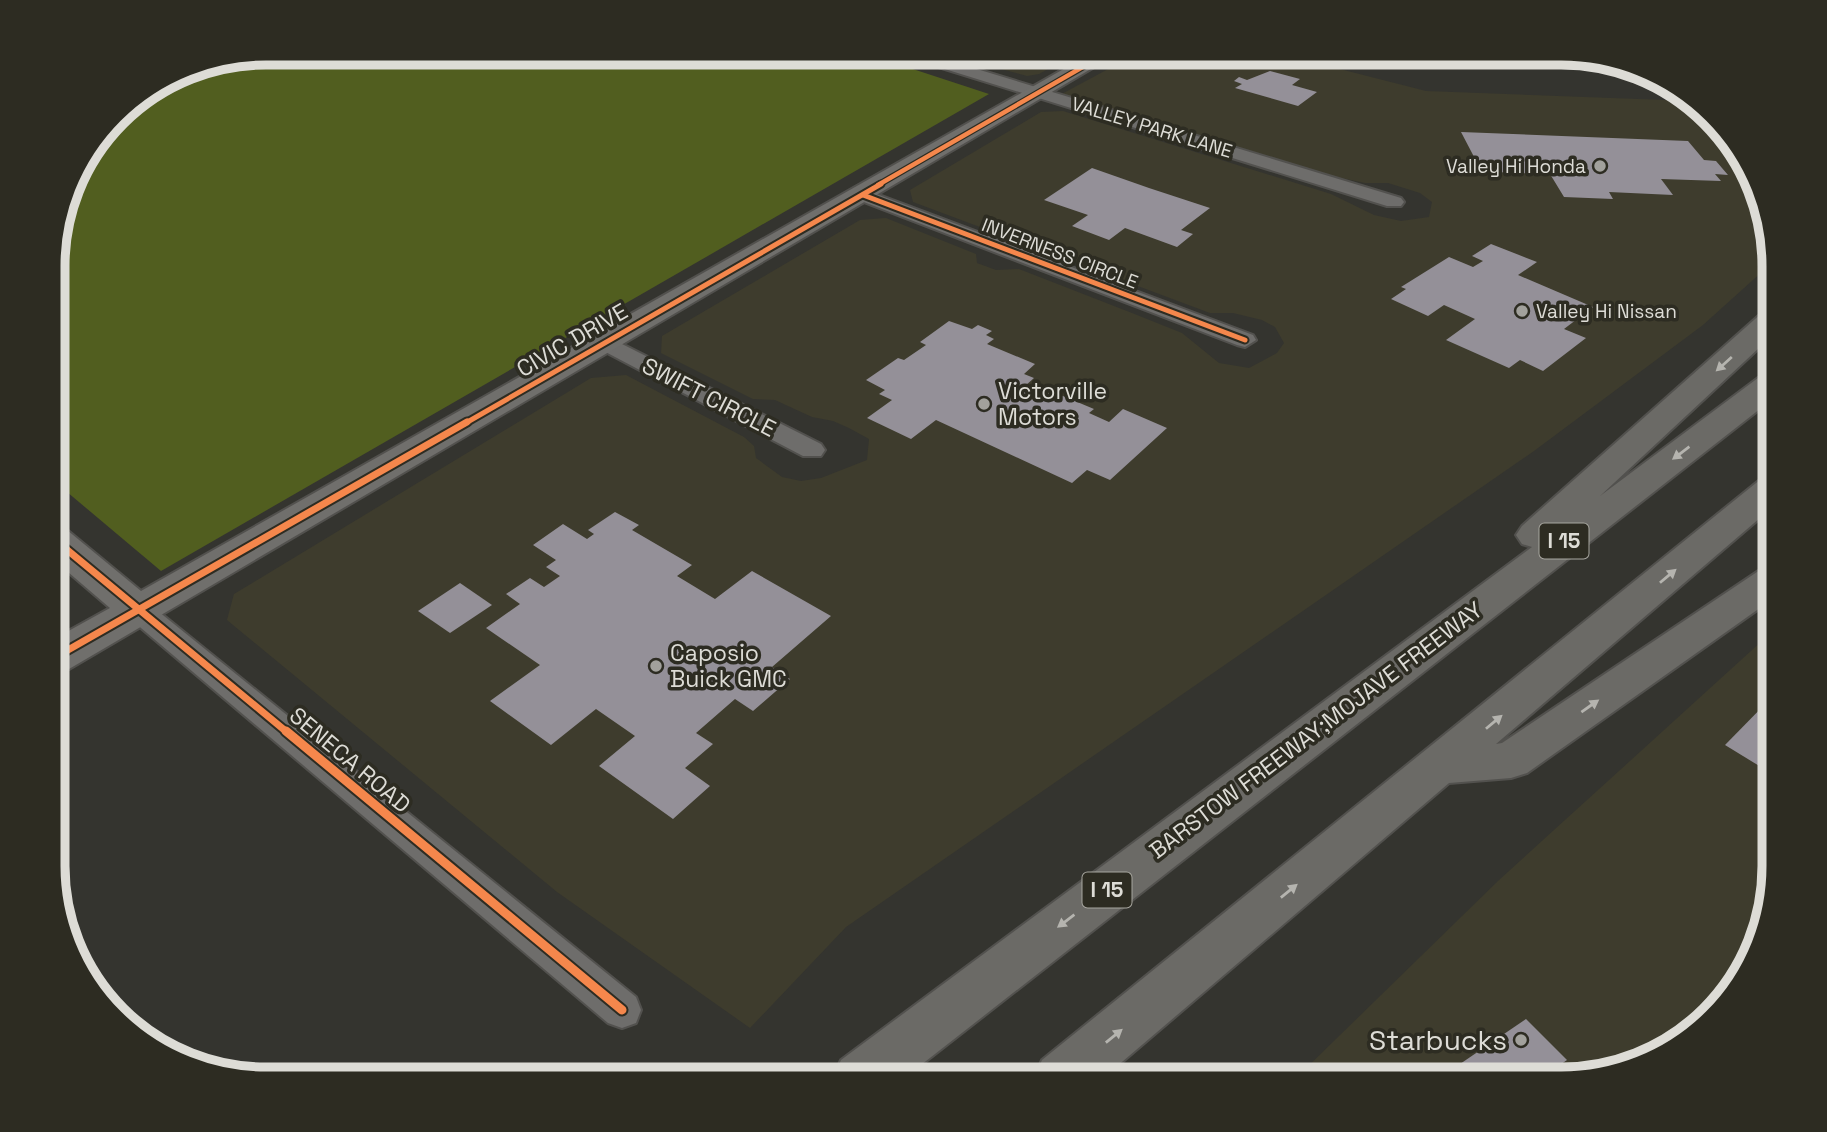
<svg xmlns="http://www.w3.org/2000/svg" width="1827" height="1132" font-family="'Space Grotesk',sans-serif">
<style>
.built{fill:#3e3c2d}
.green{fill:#515e1f}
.building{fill:#949098}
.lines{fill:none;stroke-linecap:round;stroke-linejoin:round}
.street-casing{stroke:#52514e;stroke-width:4}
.secondary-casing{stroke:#52514e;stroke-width:4}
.highway-casing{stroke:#52514e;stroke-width:4}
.street{fill:#6e6d6b;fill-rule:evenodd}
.secondary{fill:#706f6c;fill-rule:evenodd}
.highway{fill:#6b6a66;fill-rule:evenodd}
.cycleway-far3-casing{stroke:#2d2c22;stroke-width:7}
.cycleway-far2-casing{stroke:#2d2c22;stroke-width:9}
.cycleway-far1-casing{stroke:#2d2c22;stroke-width:11}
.cycleway-casing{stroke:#2d2c22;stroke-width:13}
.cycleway-far3{stroke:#f5874c;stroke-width:4.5}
.cycleway-far2{stroke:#f5874c;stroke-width:5}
.cycleway-far1{stroke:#f5874c;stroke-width:7}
.cycleway{stroke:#f5874c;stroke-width:9}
.oneway{fill:#b5b4af}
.poi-dot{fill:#a2a19c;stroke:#2d2c22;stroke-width:2.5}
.labels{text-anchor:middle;stroke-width:7;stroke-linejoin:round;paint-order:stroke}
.far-street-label{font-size:19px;fill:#dddcd6;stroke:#2d2c22}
.far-poi-label{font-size:19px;fill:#dddcd6;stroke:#2d2c22;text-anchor:end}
.shield{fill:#2d2c22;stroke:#a8a7a0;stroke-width:2}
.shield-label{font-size:21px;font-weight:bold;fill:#dddcd6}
.street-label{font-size:23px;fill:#dddcd6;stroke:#2d2c22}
.poi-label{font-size:23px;fill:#dddcd6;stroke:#2d2c22;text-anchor:start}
.near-poi-label{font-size:28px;fill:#dddcd6;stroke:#2d2c22;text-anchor:end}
.rim{fill:none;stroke:#dddcd6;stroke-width:9}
</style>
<rect width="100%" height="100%" fill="#34342f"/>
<g class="built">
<path d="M941,53H1077L1039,74L1027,76Z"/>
<path d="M1138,53H1277L1426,91L1692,101L1746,159L1774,251V261L1703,325L1534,451L846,927L750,1028L557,892L227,620L234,594L591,378L626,375L744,437L754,446L756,458L782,477L801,481L821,478L867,460L869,439L849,428L833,421L812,417L775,400L753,399L661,353L662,336L860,220L886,218L976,254L977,263L996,270L1019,269L1132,313L1182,333L1219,363L1249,368L1277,353L1284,343L1275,327L1262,320L1233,313H1210L913,202L910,190L1041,112L1063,111L1331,194L1374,215L1401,221L1429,217L1432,202L1420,193L1388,183H1365L1294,168L1058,96Z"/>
<path d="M1774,630V880L1739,985L1668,1051L1575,1079H1295L1498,881Z"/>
</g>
<path class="green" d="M265,53H864L989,94L161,571L54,481V238L75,171L125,106L184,69Z"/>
<g class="building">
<path d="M1270,71L1300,79L1292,85L1317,92L1298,106L1235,88L1242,84L1234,81L1239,77L1247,80Z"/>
<path d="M1461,132L1688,141L1704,160L1716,161L1728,175L1715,174L1721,181L1661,179L1673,195L1609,192L1613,199L1564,197L1550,174L1495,172L1497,175L1483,174Z"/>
<path d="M1092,168L1149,188L1210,208L1181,230L1193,234L1177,247L1125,228L1109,240L1072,226L1088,215L1044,200Z"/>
<path d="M1491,244L1537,262L1518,275L1593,307L1564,329L1586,338L1543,371L1520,360L1509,368L1446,340L1475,319L1444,305L1428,316L1391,299L1406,289L1401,287L1449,257L1473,267L1483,261L1472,256Z"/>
<path d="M949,321L972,329L978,325L992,331L986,335L994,339L987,344L1035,364L1024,374L1034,378L1025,386L1047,395L1051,391L1094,409L1089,413L1109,422L1123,409L1167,428L1110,480L1087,470L1072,483L936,420L911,439L867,418L892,400L879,394L885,390L866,380L898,358L904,360L926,345L920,342Z"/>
<path d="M615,512L639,525L632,530L692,565L677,576L715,599L752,571L831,616L772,667L790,679L753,711L735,699L696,733L713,744L685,768L710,786L673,819L599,766L635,736L596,709L551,745L490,701L540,665L486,628L520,604L506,594L530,578L544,587L560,576L546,567L556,560L533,545L563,524L587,539L594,534L588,530Z"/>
<path d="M460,583L492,605L450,633L418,611Z"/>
<path d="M1774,695V775L1725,745Z"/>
<path d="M1526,1019L1567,1060L1540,1079H1438Z"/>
</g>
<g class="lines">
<defs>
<g id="street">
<path d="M901,53H924L1401,198L1404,202L1401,206H1387L903,56Z"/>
<path d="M863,189L1253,335L1256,340L1245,347L1237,345L856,199L853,195Z"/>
<path d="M606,336L821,444L825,450L821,456H803L598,348L595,343Z"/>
<path d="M138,600L148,603L636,997L641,1010L636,1023L622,1028L608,1023L128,617L123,610L128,603Z"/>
</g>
<path id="secondary" d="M1092,53H1118L69,669L54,673V639L110,608L54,560V527L67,530L141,591Z"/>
<g id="highway">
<path d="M1774,309V334L1600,496L1762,375L1774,372V398L903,1079H833L841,1060L1532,547L1522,544L1516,535L1522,526L1763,312Z"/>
<path d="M1774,476V506L1496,744L1502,743L1760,570L1774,566V598L1527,773L1511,778L1449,783L1102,1079H1034L1042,1060L1761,479Z"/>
</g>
</defs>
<use href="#street" class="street-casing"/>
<use href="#secondary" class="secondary-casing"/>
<use href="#highway" class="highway-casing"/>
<use href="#street" class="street"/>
<use href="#secondary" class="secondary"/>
<use href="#highway" class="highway"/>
<defs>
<path id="cycleway-far3" d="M878,185L1107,53"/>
<g id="cycleway-far2">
<path d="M863,195L1245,340"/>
<path d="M464,424L881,184"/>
</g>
<g id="cycleway-far1">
<path d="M54,539L288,733"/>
<path d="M54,658L467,422"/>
</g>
<path id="cycleway" d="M286,731L622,1010"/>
</defs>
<use href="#cycleway-far3" class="cycleway-far3-casing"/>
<use href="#cycleway-far2" class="cycleway-far2-casing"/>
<use href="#cycleway-far1" class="cycleway-far1-casing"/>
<use href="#cycleway" class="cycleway-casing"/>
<use href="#cycleway-far3" class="cycleway-far3"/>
<use href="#cycleway-far2" class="cycleway-far2"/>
<use href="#cycleway-far1" class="cycleway-far1"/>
<use href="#cycleway" class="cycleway"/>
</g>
<defs><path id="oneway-solid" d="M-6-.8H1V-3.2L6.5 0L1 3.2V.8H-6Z" transform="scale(1.75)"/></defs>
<g class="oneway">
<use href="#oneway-solid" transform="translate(1724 364) rotate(138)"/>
<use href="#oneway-solid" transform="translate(1681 453) rotate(143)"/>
<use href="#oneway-solid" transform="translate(1668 576) rotate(-40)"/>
<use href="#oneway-solid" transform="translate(1590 706) rotate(-35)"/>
<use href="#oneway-solid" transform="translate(1494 722) rotate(-40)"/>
<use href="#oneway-solid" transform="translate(1289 891) rotate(-39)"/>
<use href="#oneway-solid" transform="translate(1066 921) rotate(143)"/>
<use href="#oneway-solid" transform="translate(1114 1036) rotate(-39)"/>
</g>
<g class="poi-dot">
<circle cx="1600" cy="166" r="7"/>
<circle cx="1522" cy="311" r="7"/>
<circle cx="984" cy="404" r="7"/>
<circle cx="656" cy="666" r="7"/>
<circle cx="1521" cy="1040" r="7"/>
</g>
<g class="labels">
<g class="far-street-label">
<text transform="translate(1152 127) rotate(17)" y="7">VALLEY PARK LANE</text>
<text transform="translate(1060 253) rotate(21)" y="7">INVERNESS CIRCLE</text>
</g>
<g class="far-poi-label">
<text x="1586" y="173">Valley Hi Honda</text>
<text x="1536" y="318" text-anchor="start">Valley Hi Nissan</text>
</g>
<g class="shield">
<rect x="1539.5" y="523.5" width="49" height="35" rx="5"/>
<rect x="1082.5" y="872.5" width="49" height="35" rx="5"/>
</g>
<g class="shield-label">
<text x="1564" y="548">I 15</text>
<text x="1107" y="897">I 15</text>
</g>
<g class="street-label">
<text transform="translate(572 340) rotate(-30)" y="8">CIVIC DRIVE</text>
<text transform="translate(709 397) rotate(27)" y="8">SWIFT CIRCLE</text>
<text transform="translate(1316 730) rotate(-37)" y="8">BARSTOW FREEWAY;MOJAVE FREEWAY</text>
<text transform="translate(350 760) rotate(40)" y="8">SENECA ROAD</text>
</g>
<g class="poi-label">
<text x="998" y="399">Victorville<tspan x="998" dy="26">Motors</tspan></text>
<text x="670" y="661">Caposio<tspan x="670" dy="26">Buick GMC</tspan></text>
</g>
<g class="near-poi-label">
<text x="1507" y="1050">Starbucks</text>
</g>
</g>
<path d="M0 0H1827V1132H0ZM266 65H1561A201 201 0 0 1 1762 266V866A201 201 0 0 1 1561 1067H266A201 201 0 0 1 65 866V266A201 201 0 0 1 266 65Z" fill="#2d2c22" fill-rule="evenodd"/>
<path class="rim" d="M266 65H1561A201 201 0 0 1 1762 266V866A201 201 0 0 1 1561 1067H266A201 201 0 0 1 65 866V266A201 201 0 0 1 266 65Z"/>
</svg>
